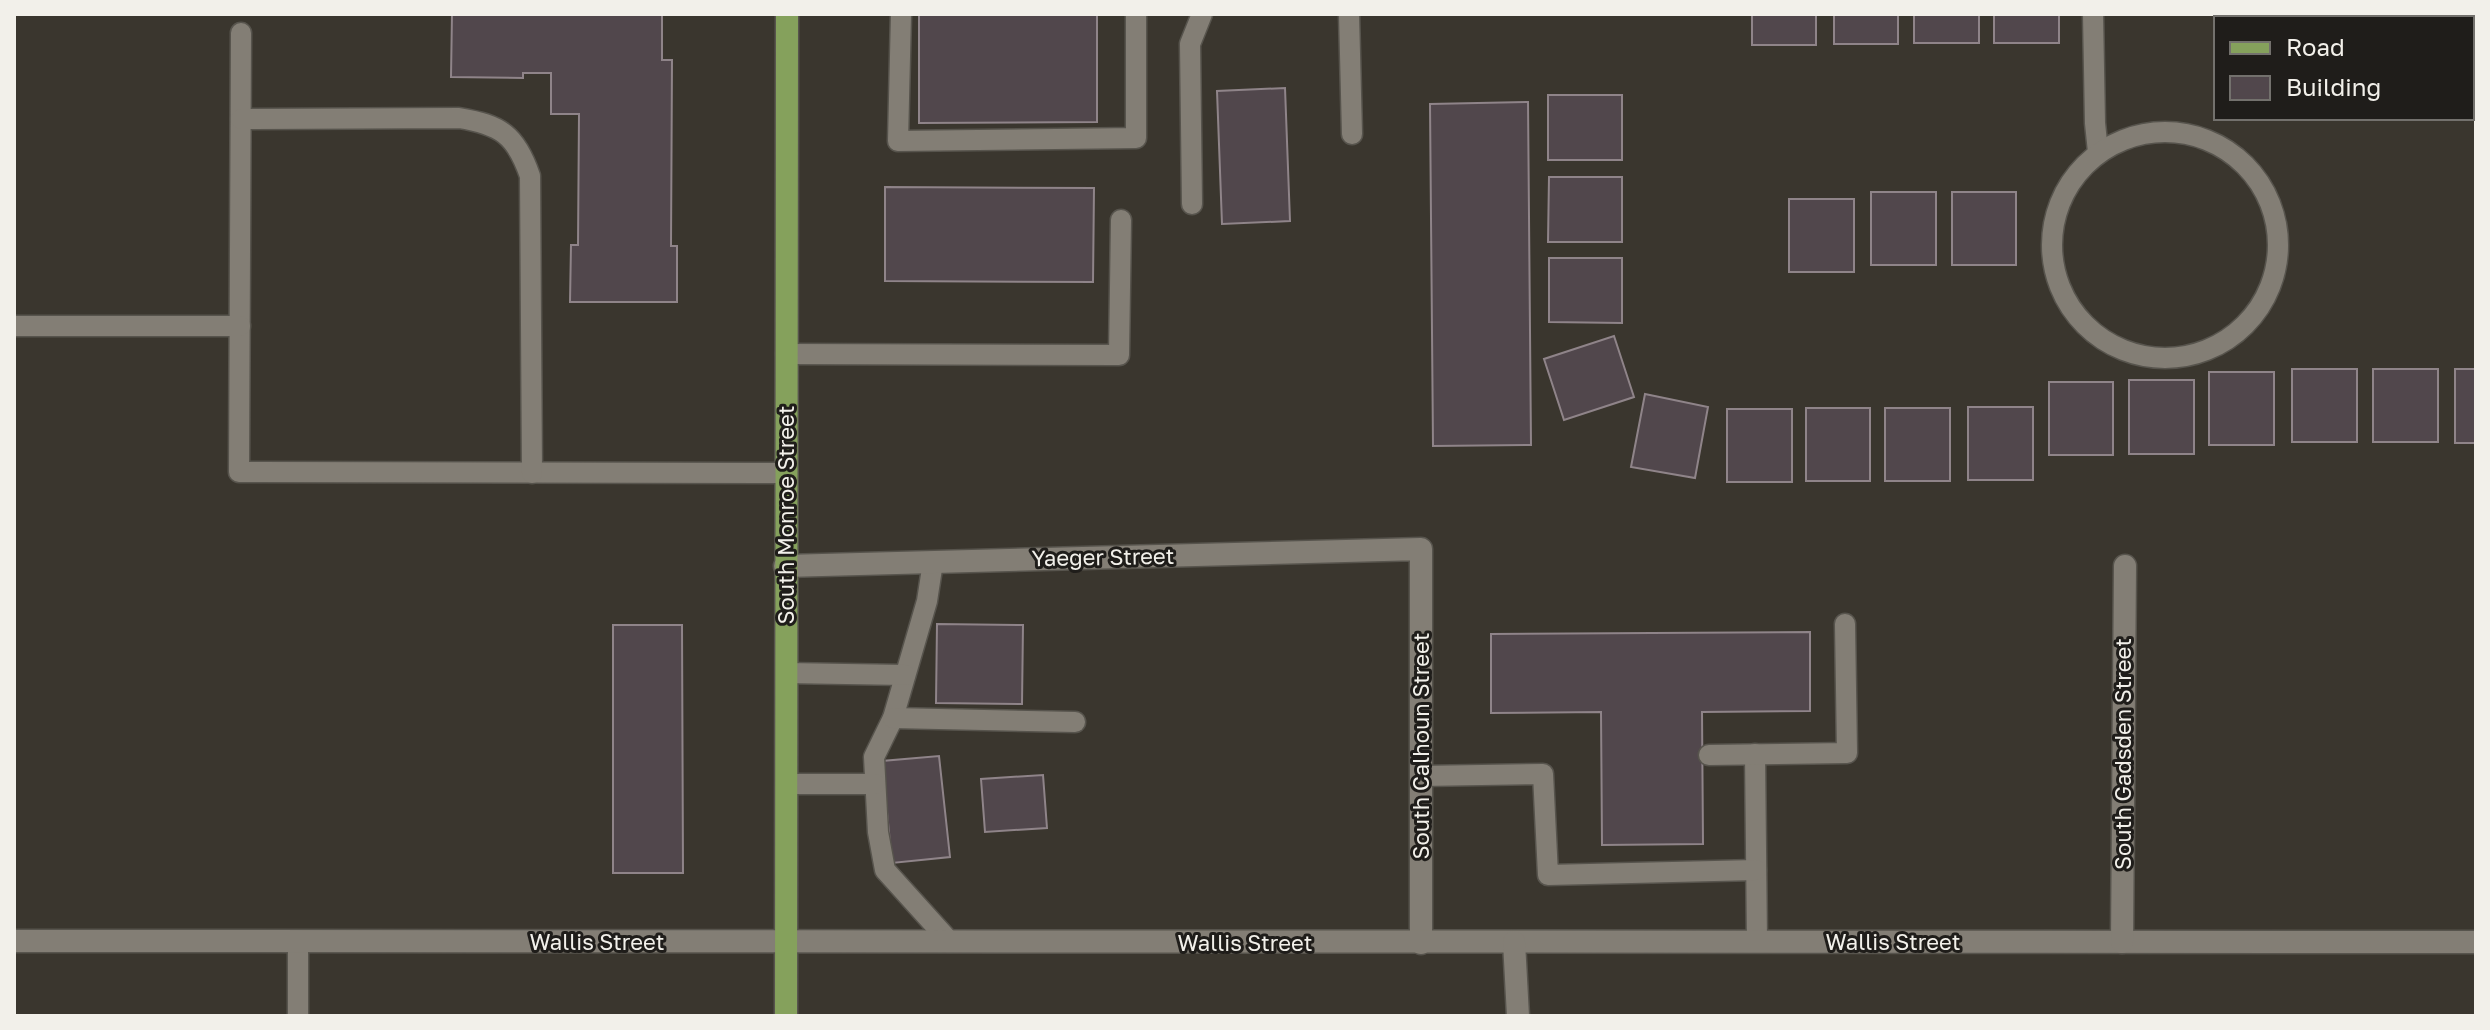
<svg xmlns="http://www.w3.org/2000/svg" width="2490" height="1030" font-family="'Golos Text',sans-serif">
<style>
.building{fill:#51474c;stroke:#8f8489;stroke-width:2}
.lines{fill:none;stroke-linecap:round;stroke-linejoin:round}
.service-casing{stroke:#57544d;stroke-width:23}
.minor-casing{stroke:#57544d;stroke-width:25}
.primary-casing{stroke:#57544d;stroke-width:25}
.service{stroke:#837e75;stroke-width:20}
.minor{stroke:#837e75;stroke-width:22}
.primary{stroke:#85a15c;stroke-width:22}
.labels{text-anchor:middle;stroke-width:6;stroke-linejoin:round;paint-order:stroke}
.street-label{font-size:22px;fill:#f2f0ea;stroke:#1f1d1a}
</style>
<rect width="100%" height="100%" fill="#3a362e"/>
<g class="building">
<path d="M452,14H662V60H672L671,246H677V302H570L571,245H578L579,114H551V73H523V78L451,77Z"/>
<path d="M919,14H1097V122L919,123Z"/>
<rect x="1752" y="14" width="64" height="31"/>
<rect x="1834" y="14" width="64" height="30"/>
<rect x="1914" y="14" width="65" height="29"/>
<rect x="1994" y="14" width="65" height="29"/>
<path d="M1285,88L1290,221L1222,224L1217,91Z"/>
<rect x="1548" y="95" width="74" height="65"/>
<path d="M1528,102L1531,445L1433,446L1430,104Z"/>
<path d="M1549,177H1622V242H1548Z"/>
<path d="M885,187L1094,188L1093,282L885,281Z"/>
<rect x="1871" y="192" width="65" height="73"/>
<rect x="1952" y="192" width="64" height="73"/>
<rect x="1789" y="199" width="65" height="73"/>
<path d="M1549,258H1622V323L1549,322Z"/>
<path d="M1614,336L1634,397L1564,420L1544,359Z"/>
<rect x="2292" y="369" width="65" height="73"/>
<rect x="2373" y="369" width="65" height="73"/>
<rect x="2455" y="369" width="21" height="74"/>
<rect x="2209" y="372" width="65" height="73"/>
<rect x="2129" y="380" width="65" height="74"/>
<rect x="2049" y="382" width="64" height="73"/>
<path d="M1645,394L1708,407L1695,478L1631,467Z"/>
<rect x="1968" y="407" width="65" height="73"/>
<rect x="1806" y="408" width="64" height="73"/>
<rect x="1885" y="408" width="65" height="73"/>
<rect x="1727" y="409" width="65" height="73"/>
<path d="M937,624L1023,625L1022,704L936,703Z"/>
<path d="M613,625H682L683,873H613Z"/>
<path d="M1810,632V711L1702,712L1703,844L1602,845L1601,712L1491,713V634Z"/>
<path d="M939,756L950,857L892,863L882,761Z"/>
<path d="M1043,775L1047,828L985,832L981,779Z"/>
</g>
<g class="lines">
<defs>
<g id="service">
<path d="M901,14L898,141L1136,138V14"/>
<path d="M1349,14L1352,134"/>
<path d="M2093,14L2095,123L2098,152"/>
<path d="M241,33L239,472L786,473"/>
<path d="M241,119L459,118C501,125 516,135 530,176L532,473"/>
<circle cx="2165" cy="245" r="113"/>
<path d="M1192,204L1190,44L1202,14"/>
<path d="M14,326H240"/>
<path d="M786,354L1119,355L1121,220"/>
<path d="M933,562L927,601L893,718L874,757L878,832L885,870L950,942"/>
<path d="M786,673L905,675"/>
<path d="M893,718L1075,722"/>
<path d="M1755,754L1757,942"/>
<path d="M1709,755L1847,753L1845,624"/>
<path d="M1421,776L1543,774L1548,875L1756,870"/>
<path d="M786,784H875"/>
<path d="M298,942V1016"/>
</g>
<g id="minor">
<path d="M785,566L1421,549V943"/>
<path d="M14,941L2476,942"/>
<path d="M1514,942L1518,1016"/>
<path d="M2122,942L2125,566"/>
</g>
<path id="primary" d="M786,1016L787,14"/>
</defs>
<use href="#service" class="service-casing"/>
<use href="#minor" class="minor-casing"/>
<use href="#primary" class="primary-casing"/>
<use href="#service" class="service"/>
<use href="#minor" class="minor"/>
<use href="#primary" class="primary"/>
</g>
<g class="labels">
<g class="street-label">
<text transform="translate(786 515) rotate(-90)" y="8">South Monroe Street</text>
<text transform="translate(1103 557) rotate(-1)" y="8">Yaeger Street</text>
<text transform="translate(1421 746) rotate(-90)" y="8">South Calhoun Street</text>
<text transform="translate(2123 754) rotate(-90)" y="8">South Gadsden Street</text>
<text x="597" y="950">Wallis Street</text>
<text x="1893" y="950">Wallis Street</text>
<text x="1245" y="951">Wallis Street</text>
</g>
</g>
<rect width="2490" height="1030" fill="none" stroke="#f2f0ea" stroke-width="32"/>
<rect x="2214" y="16" width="260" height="104" fill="#1f1d1a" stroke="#73716d" stroke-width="2"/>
<rect x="2230" y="42" width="40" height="12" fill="#85a15c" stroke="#73716d" stroke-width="2"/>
<text x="2286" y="56" font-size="24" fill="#f2f0ea">Road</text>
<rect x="2230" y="76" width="40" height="24" fill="#51474c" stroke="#73716d" stroke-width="2"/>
<text x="2286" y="96" font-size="24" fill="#f2f0ea">Building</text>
</svg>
